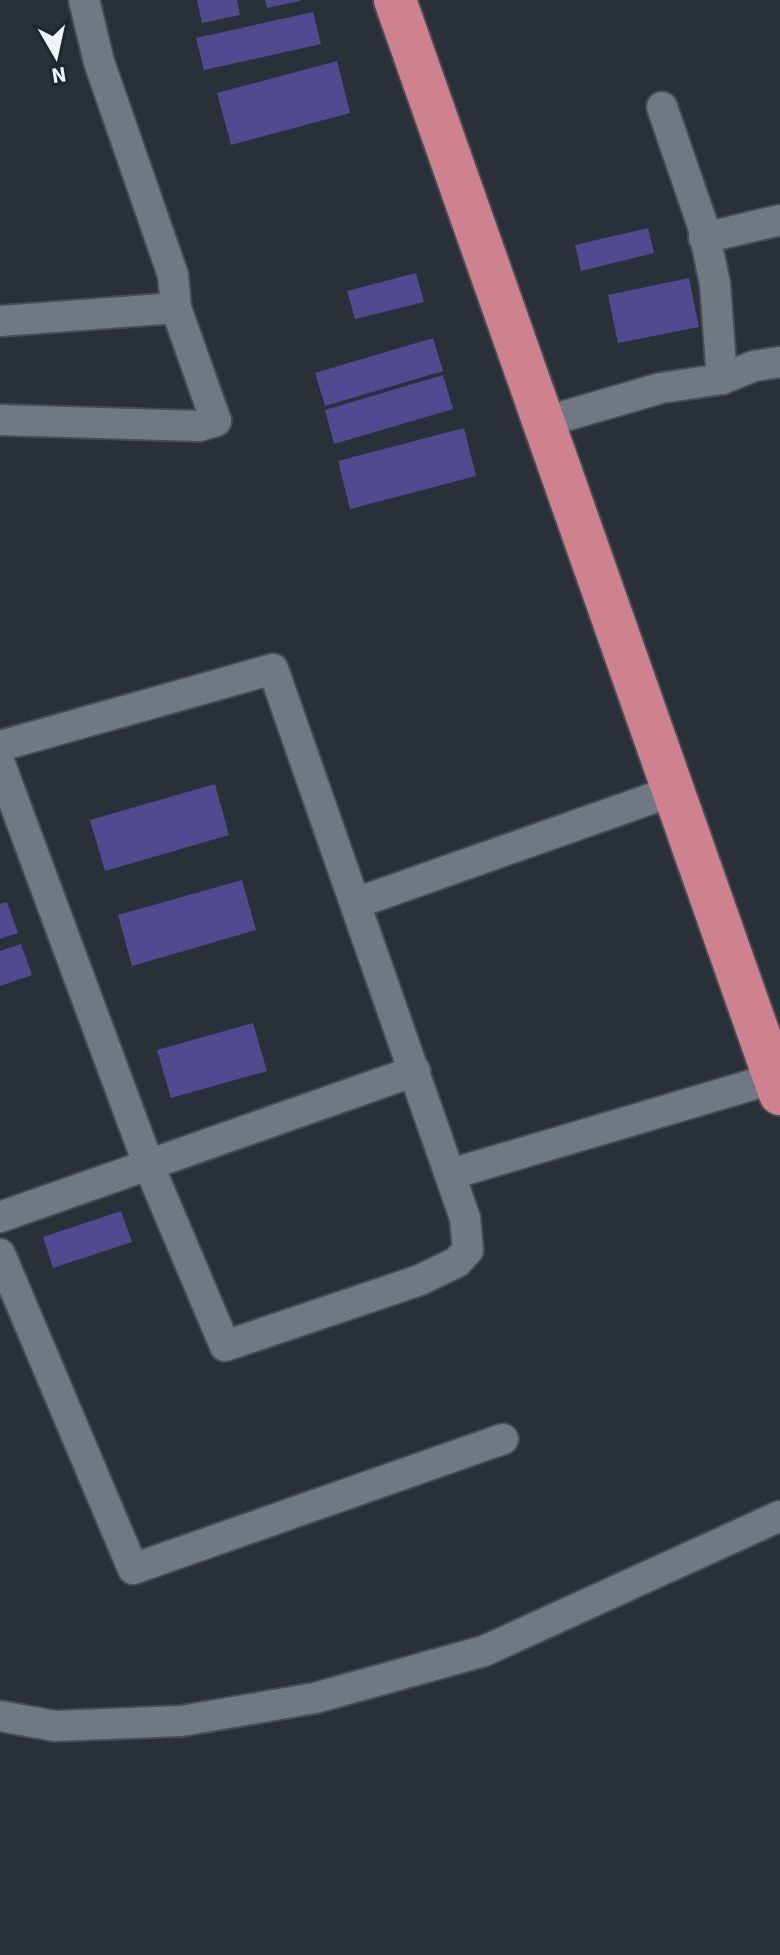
<svg xmlns="http://www.w3.org/2000/svg" width="780" height="1955" font-family="'Source Sans 3',sans-serif">
<style>
.building{fill:#514a90}
.lines{fill:none;stroke-linecap:round;stroke-linejoin:round}
.minor-casing{stroke:#474d54;stroke-width:34}
.highway-casing{stroke:#474d54;stroke-width:46}
.minor{stroke:#707882;stroke-width:30}
.highway{stroke:#ce818e;stroke-width:42}
</style>
<rect width="100%" height="100%" fill="#293038"/>
<g class="building">
<path d="M197,0H237L240,15L202,23Z"/>
<path d="M265,0H300V1L267,8Z"/>
<path d="M313,12L321,44L204,70L196,38Z"/>
<path d="M337,61L350,113L231,145L217,93Z"/>
<path d="M648,228L654,253L581,271L575,245Z"/>
<path d="M416,273L424,302L355,319L347,291Z"/>
<path d="M689,278L699,327L618,343L608,295Z"/>
<path d="M433,338L443,371L325,406L315,373Z"/>
<path d="M443,375L453,409L334,444L325,410Z"/>
<path d="M464,428L476,476L350,509L338,461Z"/>
<path d="M215,784L229,835L105,871L90,820Z"/>
<path d="M242,880L256,930L132,966L118,915Z"/>
<path d="M7,902L18,933L0,939V904Z"/>
<path d="M21,944L32,975L0,986V951Z"/>
<path d="M253,1023L267,1071L171,1098L157,1050Z"/>
<path d="M121,1211L132,1242L53,1268L43,1237Z"/>
</g>
<g class="lines">
<defs>
<g id="minor">
<path d="M662,107L703,226L715,284L722,379"/>
<path d="M704,238L780,220"/>
<path d="M0,321L176,308"/>
<path d="M0,420L199,426L216,421L176,308L173,275L99,62L84,0"/>
<path d="M544,422L661,388L722,379L754,366L780,362"/>
<path d="M0,746L273,669L465,1218L468,1250L457,1262L420,1280L225,1346L149,1166L0,764"/>
<path d="M356,903L673,791"/>
<path d="M451,1174L775,1078"/>
<path d="M0,1217L415,1071"/>
<path d="M0,1254L133,1569L503,1439"/>
<path d="M0,1716L55,1726L181,1721L315,1698L484,1651L780,1516"/>
</g>
<path id="highway" d="M395,0L780,1094"/>
</defs>
<use href="#minor" class="minor-casing"/>
<use href="#highway" class="highway-casing"/>
<use href="#minor" class="minor"/>
<use href="#highway" class="highway"/>
</g>
<g transform="translate(56 56) rotate(171)" stroke="#1f262e" stroke-width="6" paint-order="stroke">
<path d="M0-6L14 30L0 20L-14 30Z" fill="#eff4f9"/>
<text y="-12" font-size="22" font-weight="bold" text-anchor="middle" fill="#eff4f9">N</text>
</g>
</svg>
